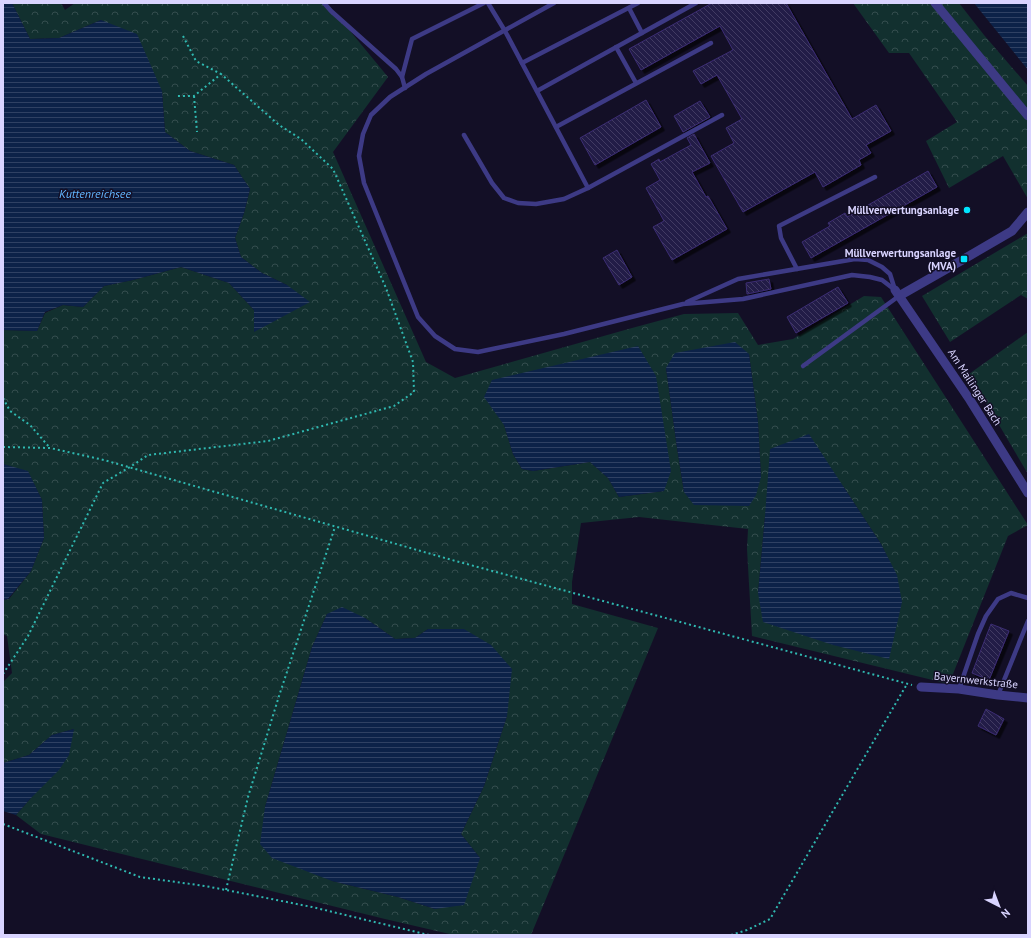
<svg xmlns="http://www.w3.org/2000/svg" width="1031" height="938" font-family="'PT Sans',sans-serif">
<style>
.forest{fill:url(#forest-crowns);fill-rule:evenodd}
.water{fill:url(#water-rules)}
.building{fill:url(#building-back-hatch);stroke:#3b2d73;filter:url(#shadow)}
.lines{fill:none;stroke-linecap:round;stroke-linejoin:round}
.path{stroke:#2fb8b0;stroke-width:2;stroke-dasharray:2 3;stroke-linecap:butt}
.lane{stroke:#3d3a85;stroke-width:4.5}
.street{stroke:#3d3a85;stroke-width:9}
.poi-dot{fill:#00e5ff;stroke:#130f26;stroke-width:1.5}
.labels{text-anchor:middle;stroke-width:3;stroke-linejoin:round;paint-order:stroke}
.poi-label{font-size:11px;font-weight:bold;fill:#d9d4ff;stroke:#130f26;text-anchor:end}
.street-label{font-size:11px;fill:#d9d4ff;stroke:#130f26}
.water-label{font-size:12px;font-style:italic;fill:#62b6ff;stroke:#130f26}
</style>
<defs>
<pattern id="forest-crowns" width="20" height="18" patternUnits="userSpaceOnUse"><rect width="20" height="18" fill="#12302f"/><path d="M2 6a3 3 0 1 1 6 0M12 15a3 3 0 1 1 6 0" fill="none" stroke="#344d4e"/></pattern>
<pattern id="water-rules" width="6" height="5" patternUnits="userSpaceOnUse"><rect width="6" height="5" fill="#0c2248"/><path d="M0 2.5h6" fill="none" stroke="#2f4163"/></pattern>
<pattern id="building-back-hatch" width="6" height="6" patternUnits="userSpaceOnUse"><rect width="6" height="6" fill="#241b47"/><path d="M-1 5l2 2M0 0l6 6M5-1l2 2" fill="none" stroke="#433b63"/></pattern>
<filter id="shadow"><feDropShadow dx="3.5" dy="3.5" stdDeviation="0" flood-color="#0009"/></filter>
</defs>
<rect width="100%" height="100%" fill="#130f26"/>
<g class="forest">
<path d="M12,3H61L65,10L75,3H327L388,77L333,152L426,362L455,378L632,328L684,314L738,313L758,345L793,339L864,296L881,297L1028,525L1008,536L949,684L752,636L747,549L748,529L639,517L581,523L572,582V604L658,628L531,935H454L385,919L41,834L16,815L30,799L74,729L52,735L29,755L3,763V682L12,673L7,636L3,634V600L9,599L31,571L44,538L42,500L28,472L3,464V330L37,331L45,313L63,305L83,307L104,286L133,280L181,267L229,283L254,310V332L287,285L262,273L241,257L235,238L244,213L250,189L234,165L190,151L165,132L162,91L101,20L59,38L30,39ZM749,354L758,422L761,477L684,492L677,448L666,368ZM504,425L664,491L619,497L608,478L590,462L533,471L522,469L513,454ZM843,486L881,544L896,575L758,593L765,516ZM327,614L365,618L395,639L415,638L428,629L507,716L484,786L461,834L480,858L435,909L398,897L332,881L265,807L312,647Z"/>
<path d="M853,3H959L984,35L1028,86V199L1003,156L949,188L926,141L957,122L909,53H889Z"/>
<path d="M1028,233V299L1021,295L950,342L922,296Z"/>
<path d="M1028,332V474L969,374Z"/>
</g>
<g class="water">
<path d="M3,3H12L30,39L59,38L101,20L137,34L162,91L165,132L190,151L234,165L250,189L244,213L235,238L241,257L262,273L287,285L310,302L254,332V310L229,283L181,267L133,280L104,286L83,307L63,305L45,312L37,331L3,330Z"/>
<path d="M974,3H1028V70Z"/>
<path d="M735,342L749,354L758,422L761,477L756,495L749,506L694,505L684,492L677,448L666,368L675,353Z"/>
<path d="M638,346L656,376L671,471L664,491L619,497L608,478L590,462L533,471L522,469L513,454L504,425L484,397L492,380Z"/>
<path d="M809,434L881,544L897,575L902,602L889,659L833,645L763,622L758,593L765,516L770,449Z"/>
<path d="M3,464L28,471L42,500L44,538L31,571L8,599L3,600Z"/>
<path d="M342,607L365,618L395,639L415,638L428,629H464L491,645L512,669L507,716L484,786L461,834L480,858L464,905L435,909L398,897L332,881L272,858L260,844L265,807L312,647L327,614Z"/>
<path d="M74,729L69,755L59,770L30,799L16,815L3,811V763L29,755L52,735Z"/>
</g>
<g class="building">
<path d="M712,3H786L852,119L876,105L891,131L866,145L871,153L859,160L861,165L823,187L815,172L743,212L711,156L734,143L726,128L742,119L717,75L701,84L693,71L733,50L720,26L641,70L629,49Z"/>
<path d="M646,100L661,127L595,165L580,138Z"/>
<path d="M700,101L710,117L683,132L674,116Z"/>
<path d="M694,134L710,163L692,172L706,197L708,196L727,229L672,260L653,227L664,221L646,188L660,180L651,164L659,159L660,162L691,145L687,138Z"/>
<path d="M928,171L937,187L811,258L802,242L830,226L828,223L845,213L847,217Z"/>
<path d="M617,250L632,277L619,285L603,258Z"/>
<path d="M769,279L771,289L747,294L746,283Z"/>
<path d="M838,287L848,303L796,333L787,317Z"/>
<path d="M991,624L1009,631L989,680L972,673Z"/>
<path d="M986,709L1004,719L996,735L978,726Z"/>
</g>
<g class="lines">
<g class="path">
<path d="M183,36L196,61L221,74"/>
<path d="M194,96L197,132"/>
<path d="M3,398L10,411L30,425L50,448"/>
<path d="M3,447L50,448L104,460L452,560L912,685"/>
<path d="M3,674L28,636L103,483L130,467L148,455L268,441L394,406L414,392L413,362L386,288L333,169L301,139L279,125L221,74L194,96H176"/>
<path d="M3,824L140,877L205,886L226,890L312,907L429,935"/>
<path d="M226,890L248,797L279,696L335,527"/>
<path d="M731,935L747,930L770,919L907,684"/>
</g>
<g class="lane">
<path d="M324,3L331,11L396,69L402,77L405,88"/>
<path d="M488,3L505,31L588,188L722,115"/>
<path d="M554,3L426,74L390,97L371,115L363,134L359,156L364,183L418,317L435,336L455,349L478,352L564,334L683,304L743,299L852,275L870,277L882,280L895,290"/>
<path d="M629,8L642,33"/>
<path d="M616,47L636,83"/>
<path d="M522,63L638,3"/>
<path d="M402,77L412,39L484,3"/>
<path d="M537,91L696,3"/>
<path d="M556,127L711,43"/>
<path d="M464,135L492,183L504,198L518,203L536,204L564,199L588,188"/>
<path d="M797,269L781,238L779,226L875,177"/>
<path d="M687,302L738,279L855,259L868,260L882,267L890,274L895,290"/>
<path d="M803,366L899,296"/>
<path d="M959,689L978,634L986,616L998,599L1011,593L1028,598"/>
<path d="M998,695L1028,621"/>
</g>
<g class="street">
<path d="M935,3L1028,116"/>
<path d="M895,290L970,400L1028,493"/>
<path d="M899,296L964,259L1012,231L1028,212"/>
<path d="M921,687L959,689L998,695L1028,698"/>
</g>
</g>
<g class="poi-dot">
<circle cx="967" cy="210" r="4"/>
<rect x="960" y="255" width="8" height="8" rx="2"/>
</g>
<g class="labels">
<g class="poi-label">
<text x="959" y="214">Müllverwertungsanlage</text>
<text x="956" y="257">Müllverwertungsanlage<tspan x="956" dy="13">(MVA)</tspan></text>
</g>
<g class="street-label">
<text transform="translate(975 387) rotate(57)" y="4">Am Mailinger Bach</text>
<text transform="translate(976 680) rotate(6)" y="4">Bayernwerkstraße</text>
</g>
<g class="water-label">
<text x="95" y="198">Kuttenreichsee</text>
</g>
</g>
<rect width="1031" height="938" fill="none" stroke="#d9d4ff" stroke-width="8"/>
<g transform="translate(999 906) rotate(138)" stroke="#130f26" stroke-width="3" paint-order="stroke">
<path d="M0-3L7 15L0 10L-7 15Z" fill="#d9d4ff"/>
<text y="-6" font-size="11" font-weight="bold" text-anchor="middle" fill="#d9d4ff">N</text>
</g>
</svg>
